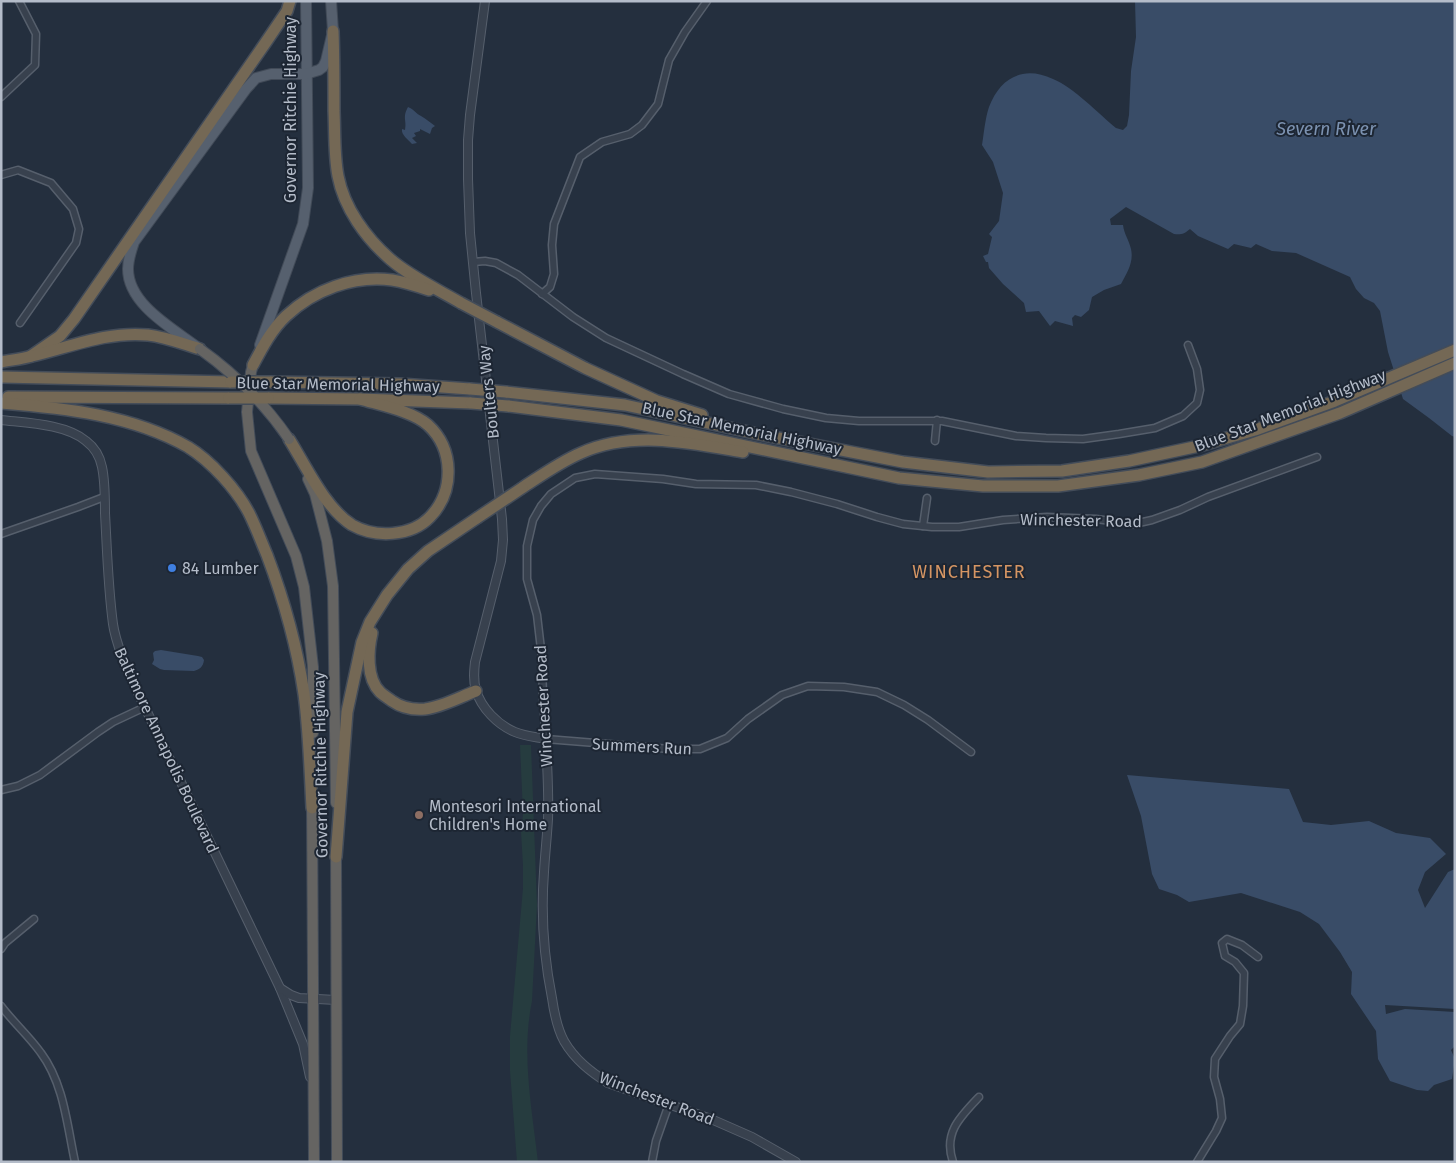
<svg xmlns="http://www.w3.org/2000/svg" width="1456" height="1163" font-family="'Fira Sans',sans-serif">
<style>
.green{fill:#263c3f}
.water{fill:#394c67}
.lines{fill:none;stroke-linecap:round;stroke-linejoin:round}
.minor-casing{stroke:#565f6c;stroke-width:9}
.tertiary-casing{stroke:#565f6c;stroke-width:10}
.primary-casing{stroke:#414a57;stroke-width:12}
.trunk-casing{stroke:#434c59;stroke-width:12}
.motorway-casing{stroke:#434c59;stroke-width:14}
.minor{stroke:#38414e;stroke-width:6}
.tertiary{stroke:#38414e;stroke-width:8}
.primary{stroke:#56606e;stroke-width:10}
.trunk{stroke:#656462;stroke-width:10}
.motorway{stroke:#746855;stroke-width:11}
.trunk-bridge-casing{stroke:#434c59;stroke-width:12;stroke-linecap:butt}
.motorway-bridge-casing{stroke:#434c59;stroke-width:14;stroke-linecap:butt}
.trunk-bridge{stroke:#656462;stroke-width:10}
.motorway-bridge{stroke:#746855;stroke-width:11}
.shop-dot{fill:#3f7fe0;stroke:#1d2633;stroke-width:2}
.education-dot{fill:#8d6e63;stroke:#1d2633;stroke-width:2}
.labels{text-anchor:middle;stroke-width:4;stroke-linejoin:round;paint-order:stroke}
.street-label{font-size:16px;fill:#b4bcc9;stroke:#1d2633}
.poi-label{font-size:16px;fill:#b4bcc9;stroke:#1d2633;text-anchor:start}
.water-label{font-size:18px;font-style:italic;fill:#7c92b1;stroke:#1d2633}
.neighbourhood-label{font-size:18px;letter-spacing:1px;fill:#d59563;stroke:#1d2633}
</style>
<rect width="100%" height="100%" fill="#242f3e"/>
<path class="green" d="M520,745H531L537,905L532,1001C521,1054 532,1109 538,1162H517L510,1071V1036L523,888V866L521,832L523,814Z"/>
<g class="water">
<path d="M1135,1H1455V437L1452,436L1429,418L1403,399L1388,352L1380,311L1374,303L1364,298L1356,289L1350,277L1296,253L1272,251L1256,244L1251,248L1234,244L1228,249L1198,236L1190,229C1184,234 1181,235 1174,234L1126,207L1110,219L1111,225H1123C1124,234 1129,240 1131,249C1134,262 1127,273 1121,284L1104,290L1092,297L1089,310L1081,317L1075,315L1072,318L1073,326L1055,321L1050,326L1039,311L1026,312L1024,303L1003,284L989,268L988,262H986L983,256L988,254L992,237L989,234L999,221L1003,193L993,162L982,145C984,133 985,119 989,107C1000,78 1023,65 1053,79C1073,87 1099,114 1116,128L1123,130L1127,126L1129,115L1131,71L1136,37Z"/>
<path d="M408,107C414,109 416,114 421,116C426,119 430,122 435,126L432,128L430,134L420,129V131L414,133L416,136L412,138L417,143L412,144C408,139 401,135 402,129L405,130C407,120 402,118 408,107Z"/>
<path d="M161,650L198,656L202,657L204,660C203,667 200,669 194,671L164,670L160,669L152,664L154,660L153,653L155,651Z"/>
<path d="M1127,775L1289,789L1303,822L1331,825L1369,821L1396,833L1430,838L1446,854L1425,872L1418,890L1425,908L1448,872L1455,869V1009L1385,1005L1386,1014L1405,1009L1455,1012V1046L1451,1050L1455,1059L1452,1079L1434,1085L1428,1091L1417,1090L1390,1081L1378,1059L1376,1031L1351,994L1352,972L1340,952L1319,924L1300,912L1241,893L1189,902L1177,895L1159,889L1152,874L1141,816Z"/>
</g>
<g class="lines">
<defs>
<g id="minor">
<path d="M1,97L35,65L36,34L19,1"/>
<path d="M1,175L18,170L51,183L73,209L79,229L76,243L20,323"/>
<path d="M473,262L485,261L496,263L518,275L573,317L606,338L683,374L729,394L783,409L826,418L859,421H942L1016,436L1046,438L1083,439L1119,434L1155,428L1183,416L1197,403L1200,390L1197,369L1188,345"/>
<path d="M542,294L550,287L554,274L552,245L554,224L580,157L602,142L630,134L642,125L658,104L669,60L685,32L707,1"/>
<path d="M935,441L937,420"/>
<path d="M923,526L927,498"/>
<path d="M1,534L78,507L104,497"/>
<path d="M971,752L928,720L904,705L877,692L844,687L808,686L782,695L748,719L727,738L700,749H670L546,739L543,699L542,658L537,615L527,579V546L533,520L541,506L551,494L575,478L595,474L663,479L696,484L756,485L791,492L837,504L877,517L903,524L932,527H959L1003,520L1047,517L1096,519L1134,524L1152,520L1180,510L1208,497L1317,457"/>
<path d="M1,790L18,786L40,775L98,732L113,722L145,707"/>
<path d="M1,949L5,943L34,919"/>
<path d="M1,1006C13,1022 29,1036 41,1053C64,1084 67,1125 75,1162"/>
<path d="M652,1162L656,1141L669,1104"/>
<path d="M953,1162C943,1133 960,1117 979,1097"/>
<path d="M1197,1162L1216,1131L1222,1118L1220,1099L1214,1077L1215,1059L1230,1036L1240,1024L1243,1006L1244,973L1235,962L1225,956L1222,943L1227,939L1242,945L1258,957"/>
</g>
<g id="tertiary">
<path d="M485,1L470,115L468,140V179L470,233L476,293L502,519L503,540L501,561L475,662C474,671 473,680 476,690C481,708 498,725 515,732C524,736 536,737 546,739C547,765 549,792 548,819C547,837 545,854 544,872C541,912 544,958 552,998C554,1012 557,1028 564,1041C575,1060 591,1072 608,1083L711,1119L752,1137L796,1162"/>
<path d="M1,420C27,423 66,424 86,441C94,447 100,457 102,467C105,481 105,498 105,513C107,549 108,587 113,624C115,639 121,653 126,668L280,988L303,1044L310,1077"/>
<path d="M280,988L291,995L299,998L336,1000"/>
</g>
<g id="primary">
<path d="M260,345L303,224L308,188L306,1"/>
<path d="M197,347C172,328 128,304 128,269C128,259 131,251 134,242L246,89L256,78L271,74H306L319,70L323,67L326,61L333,31L331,1"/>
</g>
<g id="trunk">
<path d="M253,365L251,372L247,412L251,451L296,556L304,587L313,667V733"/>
<path d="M308,479L315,494L327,541L333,586L336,803"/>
<path d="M312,800L314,1162"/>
<path d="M336,850L337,1162"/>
</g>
<g id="motorway">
<path d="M333,31C334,58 334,85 334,111C335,133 334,155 338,176C344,208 366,238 390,259C411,277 437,289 461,303"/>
<path d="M497,322L585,368L657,401L702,415"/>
<path d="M31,356L60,336L74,319L266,42L287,11L290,1"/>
<path d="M1,362C11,360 22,359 32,356C70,347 108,331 148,335C166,337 183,344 200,349"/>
<path d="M253,365C262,348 272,329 286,316C314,290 353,275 392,280C405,282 417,286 429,290"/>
<path d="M1,377L231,382"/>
<path d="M270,382L400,384L470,389"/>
<path d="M506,392L625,405L758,434L903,462L988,472L1062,471L1129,461L1199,446L1255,430L1335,401L1455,350"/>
<path d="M8,397L229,398"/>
<path d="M268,398L360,399L471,403"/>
<path d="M1,403C64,408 132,415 188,447C211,461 237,490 249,513C256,527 261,541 267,555C284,600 297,646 304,694C309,732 310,770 312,808"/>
<path d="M508,406L621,420L899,478L983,486H1058L1139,475L1202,462L1340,413L1455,363"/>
<path d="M289,439C306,466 325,508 352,525C375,538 411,537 430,517C455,491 454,449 428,425C412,411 380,405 360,399"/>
<path d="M522,488C542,475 560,462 581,453C633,430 691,443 743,452"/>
<path d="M372,633C368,650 366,678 380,692C383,695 388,698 392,701C402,708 413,710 425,709C442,707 460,697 476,691"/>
<path d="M336,857L347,712L362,642L370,622L387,595L408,569L428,551L477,518"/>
</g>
</defs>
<use href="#minor" class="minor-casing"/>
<use href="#tertiary" class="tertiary-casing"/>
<use href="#primary" class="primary-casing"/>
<use href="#trunk" class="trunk-casing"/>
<use href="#motorway" class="motorway-casing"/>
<use href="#minor" class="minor"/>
<use href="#tertiary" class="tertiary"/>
<use href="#primary" class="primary"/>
<use href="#trunk" class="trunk"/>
<use href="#motorway" class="motorway"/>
<defs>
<path id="trunk-bridge" d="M200,349C235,374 265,404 289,439"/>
<g id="motorway-bridge">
<path d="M461,303L497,322"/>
<path d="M231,382H270"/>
<path d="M470,389L506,392"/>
<path d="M229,398H268"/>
<path d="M471,403L508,406"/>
<path d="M477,518L522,488"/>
</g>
</defs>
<use href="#trunk-bridge" class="trunk-bridge-casing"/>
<use href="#motorway-bridge" class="motorway-bridge-casing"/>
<use href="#trunk-bridge" class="trunk-bridge"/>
<use href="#motorway-bridge" class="motorway-bridge"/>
</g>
<circle class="shop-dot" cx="172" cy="568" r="5"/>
<circle class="education-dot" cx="419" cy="815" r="5"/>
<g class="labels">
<g class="street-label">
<text transform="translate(290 110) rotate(-90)" y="6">Governor Ritchie Highway</text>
<text transform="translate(338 384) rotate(1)" y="6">Blue Star Memorial Highway</text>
<text transform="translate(488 392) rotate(-96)" y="6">Boulters Way</text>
<text transform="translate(1290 410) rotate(-21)" y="6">Blue Star Memorial Highway</text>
<text transform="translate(742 428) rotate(12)" y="6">Blue Star Memorial Highway</text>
<text transform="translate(1081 520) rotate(1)" y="6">Winchester Road</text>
<text transform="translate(543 706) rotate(-93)" y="6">Winchester Road</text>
<text transform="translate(642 746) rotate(3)" y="6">Summers Run</text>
<text transform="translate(167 750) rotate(65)" y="6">Baltimore Annapolis Boulevard</text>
<text transform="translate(320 765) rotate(-91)" y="6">Governor Ritchie Highway</text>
<text transform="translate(657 1098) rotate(21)" y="6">Winchester Road</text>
</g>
<g class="poi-label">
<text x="182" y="574">84 Lumber</text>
<text x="429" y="812">Montesori International<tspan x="429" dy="18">Children's Home</tspan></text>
</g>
<g class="water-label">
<text x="1326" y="135">Severn River</text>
</g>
<g class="neighbourhood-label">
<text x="969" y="578">WINCHESTER</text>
</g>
</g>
<rect width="1456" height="1163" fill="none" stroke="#b4bcc9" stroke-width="5"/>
</svg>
